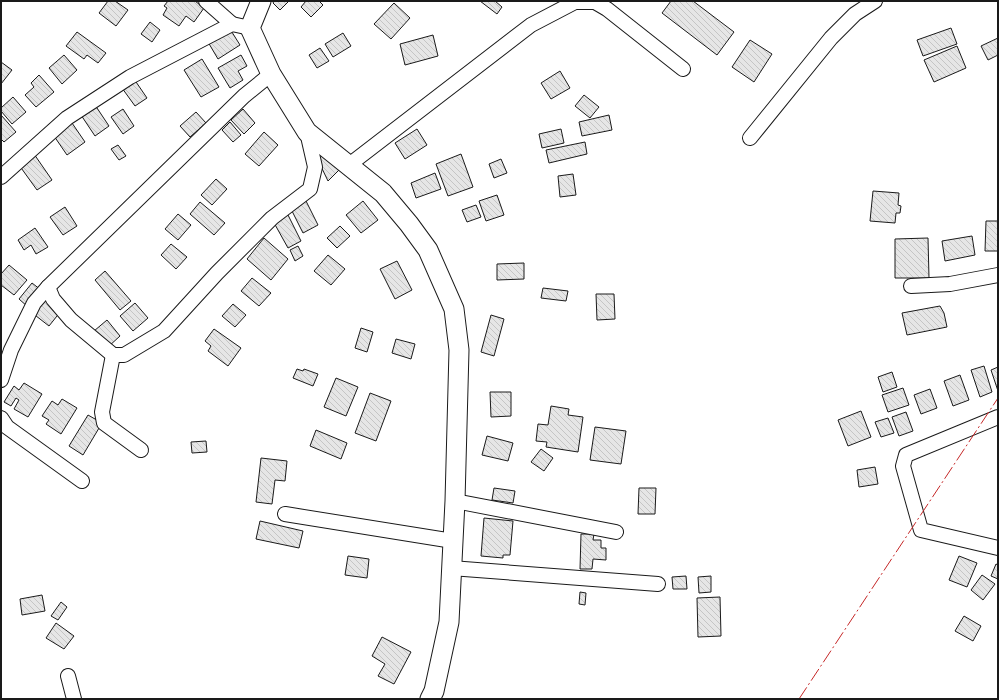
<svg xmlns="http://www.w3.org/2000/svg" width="999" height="700" font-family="Inter,sans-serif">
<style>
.building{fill:url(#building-back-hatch);stroke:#1a1a1a}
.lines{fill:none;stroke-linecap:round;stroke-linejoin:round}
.street-casing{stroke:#1a1a1a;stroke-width:16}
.secondary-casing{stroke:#1a1a1a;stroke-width:21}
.street{stroke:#fff;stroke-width:14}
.secondary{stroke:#fff;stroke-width:19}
.power{stroke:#c62828;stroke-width:1;stroke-dasharray:14 3 2 3;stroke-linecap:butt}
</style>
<defs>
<pattern id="building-back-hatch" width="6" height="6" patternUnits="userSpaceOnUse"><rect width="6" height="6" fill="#e6e6e6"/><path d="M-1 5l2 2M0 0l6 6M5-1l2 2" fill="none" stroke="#c5c5c5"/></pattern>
</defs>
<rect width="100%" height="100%" fill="#fff"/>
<g class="building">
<path d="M108,1H115L128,10L116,26L99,13Z"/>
<path d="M168,1H195L204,8L194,22L186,16L179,26L163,15L167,8L164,6Z"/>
<path d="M274,1H289L280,10L273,3Z"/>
<path d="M306,1H319L323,5L311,17L301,7Z"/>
<path d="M480,1H495L502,7L497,14Z"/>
<path d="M671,1H693L734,32L717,55L662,13Z"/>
<path d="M394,3L410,18L391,39L374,24Z"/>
<path d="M150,22L160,30L152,42L141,34Z"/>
<path d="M951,28L957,44L923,56L917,40Z"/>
<path d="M230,29L240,45L218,59L208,42Z"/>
<path d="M77,32L106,53L98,63L87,55L84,59L66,46Z"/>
<path d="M343,33L351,46L333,57L325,44Z"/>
<path d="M433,35L438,56L405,65L400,44Z"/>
<path d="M998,38V55L988,60L981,46Z"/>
<path d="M750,40L772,54L754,82L732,67Z"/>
<path d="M957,46L966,68L934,82L924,60Z"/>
<path d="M320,48L329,61L317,68L309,55Z"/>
<path d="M64,55L77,70L62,84L49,68Z"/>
<path d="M241,55L247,66L238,71L243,80L230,88L218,68Z"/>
<path d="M202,59L219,87L201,97L184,70Z"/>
<path d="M1,62L12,70L1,84Z"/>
<path d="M560,71L570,88L551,99L541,83Z"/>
<path d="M39,75L54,92L36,107L25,95L34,87L31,83Z"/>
<path d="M134,79L147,98L135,106L122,88Z"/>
<path d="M584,95L599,107L590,118L575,106Z"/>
<path d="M13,97L26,112L12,124L1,111V108Z"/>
<path d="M95,105L109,126L95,136L81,115Z"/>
<path d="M123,109L134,126L123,134L111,117Z"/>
<path d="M243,109L255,123L244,134L231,120Z"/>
<path d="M196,112L206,123L190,137L180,126Z"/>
<path d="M1,115L16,132L4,142L1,139Z"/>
<path d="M609,115L612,130L582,136L579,122Z"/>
<path d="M230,122L241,135L233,142L222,130Z"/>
<path d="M72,123L85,142L67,155L54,136Z"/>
<path d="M417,129L427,145L405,159L395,143Z"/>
<path d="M561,129L564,143L542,148L539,134Z"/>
<path d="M264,132L278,145L259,166L245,154Z"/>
<path d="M585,142L587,154L549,163L546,150Z"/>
<path d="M118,145L126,156L119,160L111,149Z"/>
<path d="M320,152L339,170L328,181L316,156Z"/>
<path d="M34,154L52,180L37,190L19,165Z"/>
<path d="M461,154L473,187L448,196L436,164Z"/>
<path d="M501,159L507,173L494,178L489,164Z"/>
<path d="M435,173L441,189L416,198L411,183Z"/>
<path d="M573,174L576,195L560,197L558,176Z"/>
<path d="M216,179L227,189L212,205L201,195Z"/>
<path d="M873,191L899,193L898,205L901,206L900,213H896L895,223L870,221Z"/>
<path d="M497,195L504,215L486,221L479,201Z"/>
<path d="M305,199L318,225L303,233L290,207Z"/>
<path d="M363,201L378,220L361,233L346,215Z"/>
<path d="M200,202L225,223L214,235L190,214Z"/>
<path d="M476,205L481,217L467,222L462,210Z"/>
<path d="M65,207L77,226L63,235L50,217Z"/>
<path d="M287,213L301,241L288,248L273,221Z"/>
<path d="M178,214L191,225L178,240L165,229Z"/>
<path d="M986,221H998V251H985Z"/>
<path d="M340,226L350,236L337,248L327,238Z"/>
<path d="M35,228L48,247L36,254L31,245L24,250L18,240Z"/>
<path d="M972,236L975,255L945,261L942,241Z"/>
<path d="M264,238L288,259L271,280L247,259Z"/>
<path d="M928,238L929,278H895V239Z"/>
<path d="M171,244L187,257L176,269L161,255Z"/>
<path d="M298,246L303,256L295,261L290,250Z"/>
<path d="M328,255L345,269L331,285L314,271Z"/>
<path d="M397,261L412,290L395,299L380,269Z"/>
<path d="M524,263V279L497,280V264Z"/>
<path d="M9,265L27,280L14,295L1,285V274Z"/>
<path d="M105,271L131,301L120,310L95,280Z"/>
<path d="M252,278L271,293L259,306L241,291Z"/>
<path d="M32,283L41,290L28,307L19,299Z"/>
<path d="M543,288L568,291L566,301L541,298Z"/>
<path d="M596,294H614L615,319L597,320Z"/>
<path d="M43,297L61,311L49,326L31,312Z"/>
<path d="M135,303L148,318L133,331L120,316Z"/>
<path d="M233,304L246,315L235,327L222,316Z"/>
<path d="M940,306L944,313L947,327L907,335L902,313Z"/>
<path d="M491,315L504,319L494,356L481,352Z"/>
<path d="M107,320L120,336L108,347L94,331Z"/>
<path d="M361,328L373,332L367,352L355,348Z"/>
<path d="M214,329L241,348L228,366L208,351L211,346L205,341Z"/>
<path d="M396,339L415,344L411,359L392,353Z"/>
<path d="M984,366L992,392L980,397L971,370Z"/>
<path d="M998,367V391L991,370Z"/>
<path d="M297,369L303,371L304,369L318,374L313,386L293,378Z"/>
<path d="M892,372L897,387L883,392L878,377Z"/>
<path d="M960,375L969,400L953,406L944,381Z"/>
<path d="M336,378L358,387L346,416L324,407Z"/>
<path d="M24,383L42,394L28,417L14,409L19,400L16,398L11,406L4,402L14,386L19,390Z"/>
<path d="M903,388L909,405L888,412L882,395Z"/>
<path d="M930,389L937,408L921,414L914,395Z"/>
<path d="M490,392H511V416L491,417Z"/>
<path d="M370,393L391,401L376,441L355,433Z"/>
<path d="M62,399L77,408L61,434L46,424L49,420L42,416L52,401L58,405Z"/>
<path d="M551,406L569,409L568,415L583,417L578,452L546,447L547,442L536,441L538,424L548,425Z"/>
<path d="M861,411L871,437L848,446L838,420Z"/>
<path d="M906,412L913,431L899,436L892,417Z"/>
<path d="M88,415L102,423L83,455L69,446Z"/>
<path d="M888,418L894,433L881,437L875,422Z"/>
<path d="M595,427L626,431L621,464L590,460Z"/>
<path d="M316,430L347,443L341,459L310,446Z"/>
<path d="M487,436L513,443L508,461L482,455Z"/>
<path d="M206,441L207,452L192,453L191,442Z"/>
<path d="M541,449L553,458L544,471L531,462Z"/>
<path d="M261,458L287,461L285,481L275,480L272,504L256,502Z"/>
<path d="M875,467L878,484L859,487L857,470Z"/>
<path d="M494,488L515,491L513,503L492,500Z"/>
<path d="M639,488H656L655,514H638Z"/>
<path d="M484,518L513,521L510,555H503V558L481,556Z"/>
<path d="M260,521L303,531L299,548L256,539Z"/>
<path d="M581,534H594L593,540H601V548H606V560L593,559L592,569H580Z"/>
<path d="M348,556L369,559L367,578L345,575Z"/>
<path d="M959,556L977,563L967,587L949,580Z"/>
<path d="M996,564L998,565V579L991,576Z"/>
<path d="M982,575L995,584L983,600L971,590Z"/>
<path d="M686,576L687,589H673L672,577Z"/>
<path d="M711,576V592L699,593L698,577Z"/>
<path d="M580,592L586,593L585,605L579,604Z"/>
<path d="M42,595L45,611L22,615L20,599Z"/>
<path d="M720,597L721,636L698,637L697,598Z"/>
<path d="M61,602L67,607L58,620L51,616Z"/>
<path d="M964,616L981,626L973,641L955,631Z"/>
<path d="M56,623L74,636L64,649L46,638Z"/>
<path d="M382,637L411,652L394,684L378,676L385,664L372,656Z"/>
</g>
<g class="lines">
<defs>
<g id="street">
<path d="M206,1L232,24"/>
<path d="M750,138L831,38L855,14L875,1"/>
<path d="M349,165L531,25L575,2H595L607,9L683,69"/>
<path d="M1,177L67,118L130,77L232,24L250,28"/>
<path d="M911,286L950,284L998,275"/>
<path d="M48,287L53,299L71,320L113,355H124L164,331L217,273L272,218L310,189L315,167L307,132"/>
<path d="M113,355L102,412L104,423L141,450"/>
<path d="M1,380L11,350L34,303L48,287L244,96L271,74"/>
<path d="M998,417L906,455L903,466L921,530L998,548"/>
<path d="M1,418L7,427L82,481"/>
<path d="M455,501L616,532"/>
<path d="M285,514L453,541"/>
<path d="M451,568L658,584"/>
<path d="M68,676L74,699"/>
</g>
<path id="secondary" d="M261,1L250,28L271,74L307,132L383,193L409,224L428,250L454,309L459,350L455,501L449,622L434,691L430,699"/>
</defs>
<use href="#street" class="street-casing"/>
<use href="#secondary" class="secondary-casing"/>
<use href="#street" class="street"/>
<use href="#secondary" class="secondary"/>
<path class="power" d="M799,699L998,398"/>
</g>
<rect width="999" height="700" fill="none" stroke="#1a1a1a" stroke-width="4"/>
</svg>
